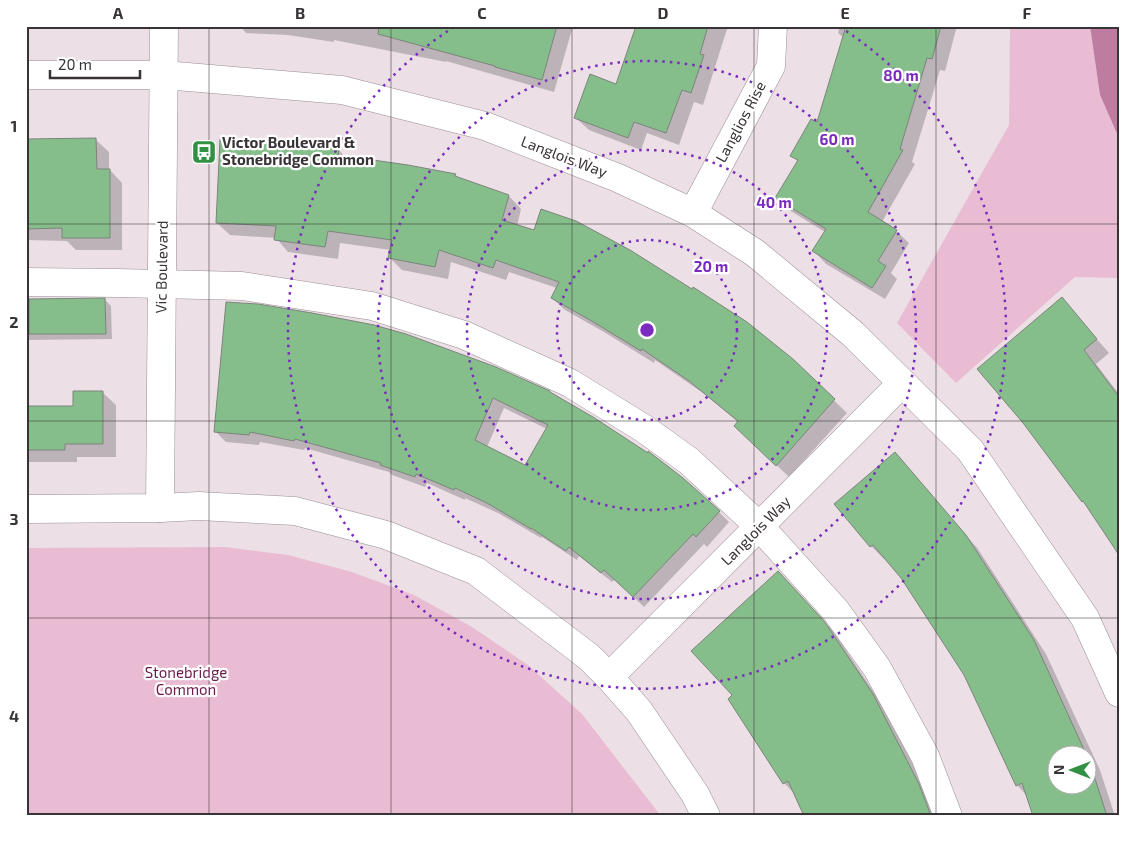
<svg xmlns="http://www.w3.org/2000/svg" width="1145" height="842" font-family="'Exo 2',sans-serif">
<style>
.green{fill:#e9bcd3}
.water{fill:#be7ca0}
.shadow{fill:#0003;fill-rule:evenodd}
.building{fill:#86be8b;stroke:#7c847c;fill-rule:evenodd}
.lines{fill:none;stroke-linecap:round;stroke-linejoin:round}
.minor-casing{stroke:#998e94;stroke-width:29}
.minor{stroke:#fff;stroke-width:28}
.grid{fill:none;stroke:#383336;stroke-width:1;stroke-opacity:0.55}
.ring{fill:none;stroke:#7b2cbf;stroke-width:2.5;stroke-dasharray:2.5 5}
.labels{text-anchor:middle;stroke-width:4.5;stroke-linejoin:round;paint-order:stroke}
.street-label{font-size:15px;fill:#383336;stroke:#fff}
.poi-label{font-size:15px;font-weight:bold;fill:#383336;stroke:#fff;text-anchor:start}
.park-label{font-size:15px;fill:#6b1b4d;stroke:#fff}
.centre{fill:#7b2cbf;stroke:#fff;stroke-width:2.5}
.ring-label{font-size:15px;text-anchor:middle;font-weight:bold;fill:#7b2cbf;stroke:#fff;stroke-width:4.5;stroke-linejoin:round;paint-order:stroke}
.neatline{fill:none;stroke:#383336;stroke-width:2}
.grid-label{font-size:16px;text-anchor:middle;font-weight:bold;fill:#383336}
</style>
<rect width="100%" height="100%" fill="#ece0e6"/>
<g class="green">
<path d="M1010,26H1090L1100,95L1119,138V278L1075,277L956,383L897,323L1009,125Z"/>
<path d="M225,547L288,555L352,572L414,595L472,627L528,665L582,714L661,816H26V548Z"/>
</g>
<path class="water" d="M1090,26H1119V138L1100,95Z"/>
<g class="shadow">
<rect x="26" y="26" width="82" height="3"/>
<path d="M240,26H573L554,92L446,61V62L334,40V42L288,35L246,33Z"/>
<path d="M640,26H728L703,105L694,102L679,145L647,133L641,150L589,130L576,118L617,86Z"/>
<path d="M840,26H957L945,71L940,70L912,162L915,164L882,222L896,231L909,243L891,273L897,279L885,299L826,264L814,251L825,232L789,210L776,198L798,162L792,155L817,124L844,38L838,33Z"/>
<path d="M26,140H96L109,152V169L122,183V250H76L67,241L26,240Z"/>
<path d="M339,150L346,158L455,176L458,179L509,196L521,209L517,226L792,360L847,413L789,477L748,438L738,422L703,393L655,360L654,363L604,332L565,310L552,298L557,288L509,272L506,280L451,262L448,279L402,270L389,257L391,250L340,243L338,259L288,252L276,238L230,235L217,223Z"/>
<path d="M26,299L105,300L111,306L112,339L26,340Z"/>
<path d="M1062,299L1109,353L1096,364L1119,394V557L1110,540L1087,506L1049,455Z"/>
<path d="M374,326L719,512L729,522L707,547L704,544L644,607L615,579L612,582L579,556L577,560L542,537L541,538L498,513L465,498V500L427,483L425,487L392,475L389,472L305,448L304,450L260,442L259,445L226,442L215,431ZM504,408L547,429L525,466L487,447Z"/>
<path d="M103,393L116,405V457H77V462H29V464H26V407H74Z"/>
<path d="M907,467L978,549L1046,654L1100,770L1115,816H1034L1027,796L1017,785L966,675L902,577L885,558L884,559L871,546L836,505ZM1058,754H1088V784H1058Z"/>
<path d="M788,582L834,632L883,706L929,796L937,816H806L794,793L784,783L734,696Z"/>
</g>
<g class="building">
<path d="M379,26H557L542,80L495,67V66L378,34Z"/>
<path d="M636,26H708L700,54L704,55L691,93L682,90L666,133L634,122L628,138L574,118L590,74L616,84Z"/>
<path d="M846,26H941L932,59L927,58L900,149L903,150L868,212L897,230L878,261L886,266L872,288L812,251L826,229L775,198L798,160L790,156L811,119L817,122Z"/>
<path d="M96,138L97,169H110V238H62V228L26,229V139Z"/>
<path d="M220,139L299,144L339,149L338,155L408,165L456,174L455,176L509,195L502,220L534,230L541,209L576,221L630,250L692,289L693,287L747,322L793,359L835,399L776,466L734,426L738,421L689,381L642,349L641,351L590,320L551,298L559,282L496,260L493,268L439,250L435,267L388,258L392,240L328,231L325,247L274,240L276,226L216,223Z"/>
<path d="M1062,297L1097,339L1084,350L1119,397V555L1083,501L1082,502L1023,423L977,369Z"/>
<path d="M105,298L106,334H29V299Z"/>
<path d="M226,302L258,304L312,313L374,325L406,334L496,367L550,391V392L593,417L648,453V451L683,478L720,511L696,537L693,534L633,597L604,570L601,573L569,547L566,551L531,528V529L487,503L455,488L454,490L416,474L415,477L380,465L381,463L295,439L294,441L250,432L249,435L214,432ZM493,398L548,425L525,465L475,440Z"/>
<path d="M73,391H103V444H65V450H26V406H73Z"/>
<path d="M895,452L966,535L1034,640L1086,754H1058V784H1088V757L1107,816H1033L1022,783L1016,786L964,675L901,578L873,545L870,547L834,504Z"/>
<path d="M778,571L824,621L873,694L919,784L931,816H804L788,781L783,784L728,699L732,695L691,651Z"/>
</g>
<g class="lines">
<defs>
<g id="minor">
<path d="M26,75H164L342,90L485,126L618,178L693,213L755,253L853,334L970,450L1085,618L1119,693"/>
<path d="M693,213L771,66L773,26"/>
<path d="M26,282L118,283L242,286L372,306L464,335L570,383L643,428L689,461L760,527L836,611L877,668L925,756L948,816"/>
<path d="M160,508L164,26"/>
<path d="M26,509L160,508L199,506L295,511L386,535L476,571L589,657L609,677L639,711L695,794L706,816"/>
<path d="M609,677L902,383"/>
</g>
</defs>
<use href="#minor" class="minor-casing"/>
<use href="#minor" class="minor"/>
</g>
<path class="grid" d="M209,26V816M391,26V816M572,26V816M754,26V816M936,26V816M26,224H1119M26,421H1119M26,618H1119"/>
<g class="ring">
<circle cx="647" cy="330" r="90"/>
<circle cx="647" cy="330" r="180"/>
<circle cx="647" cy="330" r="269"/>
<path d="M840 27A359 359 0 1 1 454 27"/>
</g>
<defs>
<symbol id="bus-square" viewBox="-11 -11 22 22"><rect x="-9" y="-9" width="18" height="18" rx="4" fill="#319042" stroke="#fff"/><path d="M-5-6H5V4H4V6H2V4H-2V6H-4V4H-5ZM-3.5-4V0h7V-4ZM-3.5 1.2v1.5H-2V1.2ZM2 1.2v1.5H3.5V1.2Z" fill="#fff"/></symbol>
</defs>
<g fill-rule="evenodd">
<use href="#bus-square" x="190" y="138" width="28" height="28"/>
</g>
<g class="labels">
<g class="street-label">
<text transform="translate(741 122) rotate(-62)" y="5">Langlios Rise</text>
<text transform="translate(564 157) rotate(21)" y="5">Langlois Way</text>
<text transform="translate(162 267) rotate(-89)" y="5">Vic Boulevard</text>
<text transform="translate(756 531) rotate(-45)" y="5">Langlois Way</text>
</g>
<g class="poi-label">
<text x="222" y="148">Victor Boulevard &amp;<tspan x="222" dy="17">Stonebridge Common</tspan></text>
</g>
<g class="park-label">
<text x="186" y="678">Stonebridge<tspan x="186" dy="17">Common</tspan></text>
</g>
</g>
<circle cx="647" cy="330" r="8" class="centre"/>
<g class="ring-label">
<text x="901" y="81">80 m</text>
<text x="837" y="145">60 m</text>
<text x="774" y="208">40 m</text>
<text x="711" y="272">20 m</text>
</g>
<rect width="1145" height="842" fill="none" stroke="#ffffff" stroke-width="55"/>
<g transform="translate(1072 770) rotate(270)"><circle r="24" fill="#ffffff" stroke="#afadaf"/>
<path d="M0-4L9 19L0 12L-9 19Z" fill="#319042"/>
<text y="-8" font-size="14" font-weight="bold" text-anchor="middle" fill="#383336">N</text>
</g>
<path d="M50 70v8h90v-8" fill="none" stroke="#383336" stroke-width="2.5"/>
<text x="58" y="70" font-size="15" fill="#383336" stroke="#ffffff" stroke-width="4" paint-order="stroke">20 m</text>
<rect x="28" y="28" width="1090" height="786" class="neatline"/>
<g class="grid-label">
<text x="118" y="19">A</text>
<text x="300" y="19">B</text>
<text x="482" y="19">C</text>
<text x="663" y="19">D</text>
<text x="845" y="19">E</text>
<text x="1027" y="19">F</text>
<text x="14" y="132">1</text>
<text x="14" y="328">2</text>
<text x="14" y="525">3</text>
<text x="14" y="722">4</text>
</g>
</svg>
